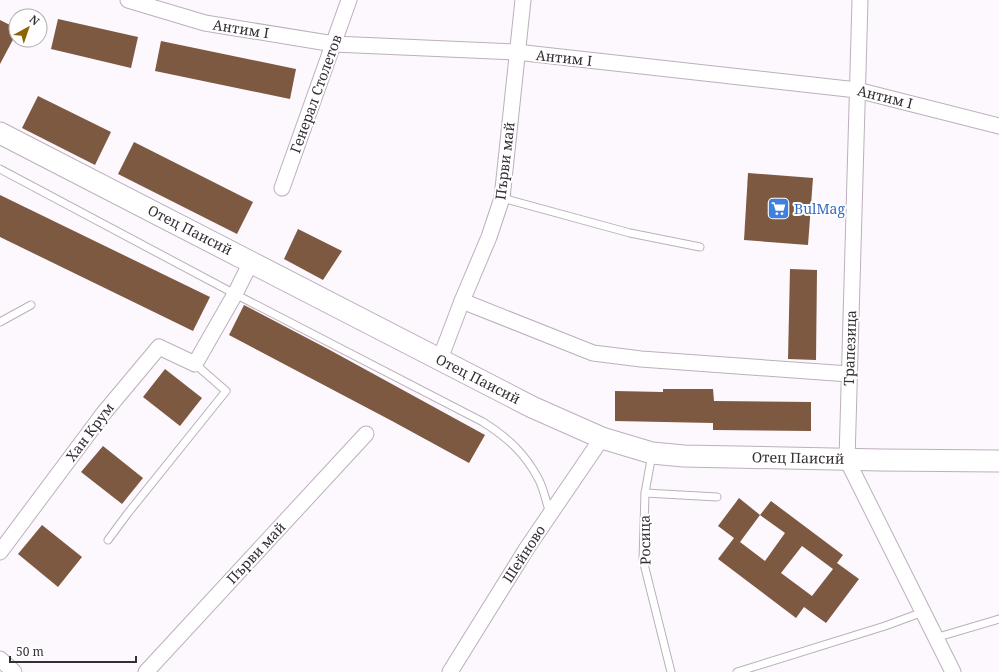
<svg xmlns="http://www.w3.org/2000/svg" width="999" height="672" font-family="'Noto Serif',serif">
<style>
.building{fill:#7d5941;fill-rule:evenodd}
.lines{fill:none;stroke-linecap:round;stroke-linejoin:round}
.lane-casing{stroke:#bdafbe;stroke-width:9}
.street-casing{stroke:#bdafbe;stroke-width:17}
.secondary-casing{stroke:#bdafbe;stroke-width:23}
.lane{stroke:#fff;stroke-width:7}
.street{stroke:#fff;stroke-width:15}
.secondary{stroke:#fff;stroke-width:21}
.labels{text-anchor:middle;stroke-width:4;stroke-linejoin:round;paint-order:stroke}
.street-label{font-size:14px;fill:#342f35;stroke:#fff}
.shop-label{font-size:14px;fill:#366cbe;stroke:#fff;text-anchor:start}
</style>
<rect width="100%" height="100%" fill="#fdf7fe"/>
<g class="building">
<path d="M58,19L138,37L131,68L51,49Z"/>
<path d="M0,20L16,28V34L0,64Z"/>
<path d="M161,41L296,69L290,99L155,71Z"/>
<path d="M38,96L111,132L95,165L22,128Z"/>
<path d="M134,142L253,202L237,234L118,174Z"/>
<path d="M748,173L813,178L808,245L744,240Z"/>
<path d="M0,195L210,297L193,331L0,237Z"/>
<path d="M298,229L342,251L323,280L284,259Z"/>
<path d="M790,269L817,270L816,360L788,359Z"/>
<path d="M244,305L328,349L485,435L469,463L392,421L229,335Z"/>
<path d="M165,369L202,398L180,426L143,397Z"/>
<path d="M663,389H713L714,401L811,402V431L713,430V423L615,421V391L663,392Z"/>
<path d="M103,446L143,478L122,504L81,472Z"/>
<path d="M739,498L760,515L740,542L765,561L785,533L760,515L771,501L843,555L837,563L859,579L826,623L804,607L796,618L718,559L734,538L718,526ZM802,546L833,569L812,596L781,573Z"/>
<path d="M42,525L82,557L58,587L18,554Z"/>
</g>
<g class="lines">
<defs>
<g id="lane">
<path d="M0,169L235,294L483,422C508,438 525,453 539,480C544,490 546,502 550,513"/>
<path d="M502,198L630,233L700,247"/>
<path d="M0,322L31,305"/>
<path d="M652,454L645,493L643,560L671,672"/>
<path d="M645,493L717,497"/>
<path d="M108,540L128,513L226,391L195,364"/>
<path d="M935,638L999,619"/>
<path d="M737,672L885,626L923,612"/>
</g>
<g id="street">
<path d="M128,0L205,23L334,44L516,52L857,90L999,126"/>
<path d="M860,0L847,460L953,672"/>
<path d="M282,188L349,0"/>
<path d="M462,301L593,353L641,359L849,374"/>
<path d="M440,359L462,301L489,237L502,198L523,0"/>
<path d="M0,552L103,414L159,347L195,364L235,294L251,262"/>
<path d="M0,659L14,672"/>
<path d="M146,672L366,434"/>
<path d="M450,672L527,548L602,438"/>
</g>
<path id="secondary" d="M0,133L532,407L602,438L652,453L684,456L881,460L999,461"/>
</defs>
<use href="#lane" class="lane-casing"/>
<use href="#street" class="street-casing"/>
<use href="#secondary" class="secondary-casing"/>
<use href="#lane" class="lane"/>
<use href="#street" class="street"/>
<use href="#secondary" class="secondary"/>
</g>
<defs>
<symbol id="supermarket-square" viewBox="-11 -11 22 22"><rect x="-9" y="-9" width="18" height="18" rx="4" fill="#3f7fe0" stroke="#fff"/><path d="M-6-5.5h2.5l.6 2H6L4.5 2H-2.5L-4.4-4H-6ZM-1.5 3.2a1.3 1.3 0 1 0 .1 0ZM3 3.2a1.3 1.3 0 1 0 .1 0Z" fill="#fff"/></symbol>
</defs>
<g fill-rule="evenodd">
<use href="#supermarket-square" x="766" y="196" width="25" height="25"/>
</g>
<g class="labels">
<g class="street-label">
<text transform="translate(241 29) rotate(9)" y="5">Антим I</text>
<text transform="translate(564 58) rotate(6)" y="5">Антим I</text>
<text transform="translate(316 94) rotate(-70)" y="5">Генерал Столетов</text>
<text transform="translate(885 97) rotate(14)" y="5">Антим I</text>
<text transform="translate(505 161) rotate(-83)" y="5">Първи май</text>
<text transform="translate(190 230) rotate(27)" y="5">Отец Паисий</text>
<text transform="translate(850 348) rotate(-88)" y="5">Трапезица</text>
<text transform="translate(478 379) rotate(27)" y="5">Отец Паисий</text>
<text transform="translate(90 432) rotate(-53)" y="5">Хан Крум</text>
<text transform="translate(798 458) rotate(1)" y="5">Отец Паисий</text>
<text transform="translate(645 540) rotate(-91)" y="5">Росица</text>
<text transform="translate(256 553) rotate(-47)" y="5">Първи май</text>
<text transform="translate(524 554) rotate(-57)" y="5">Шейново</text>
</g>
<g class="shop-label">
<text x="794" y="214">BulMag</text>
</g>
</g>
<g transform="translate(28 28) rotate(40)"><circle r="19" fill="#ffffff" stroke="#aeacae"/>
<path d="M0-3L7 15L0 10L-7 15Z" fill="#8d6306"/>
<text y="-6" font-size="11" font-weight="bold" text-anchor="middle" fill="#342f35">N</text>
</g>
<path d="M10 656v6h126v-6" fill="none" stroke="#342f35" stroke-width="2"/>
<text x="16" y="656" font-size="12" fill="#342f35" stroke="#ffffff" stroke-width="3" paint-order="stroke">50 m</text>
</svg>
